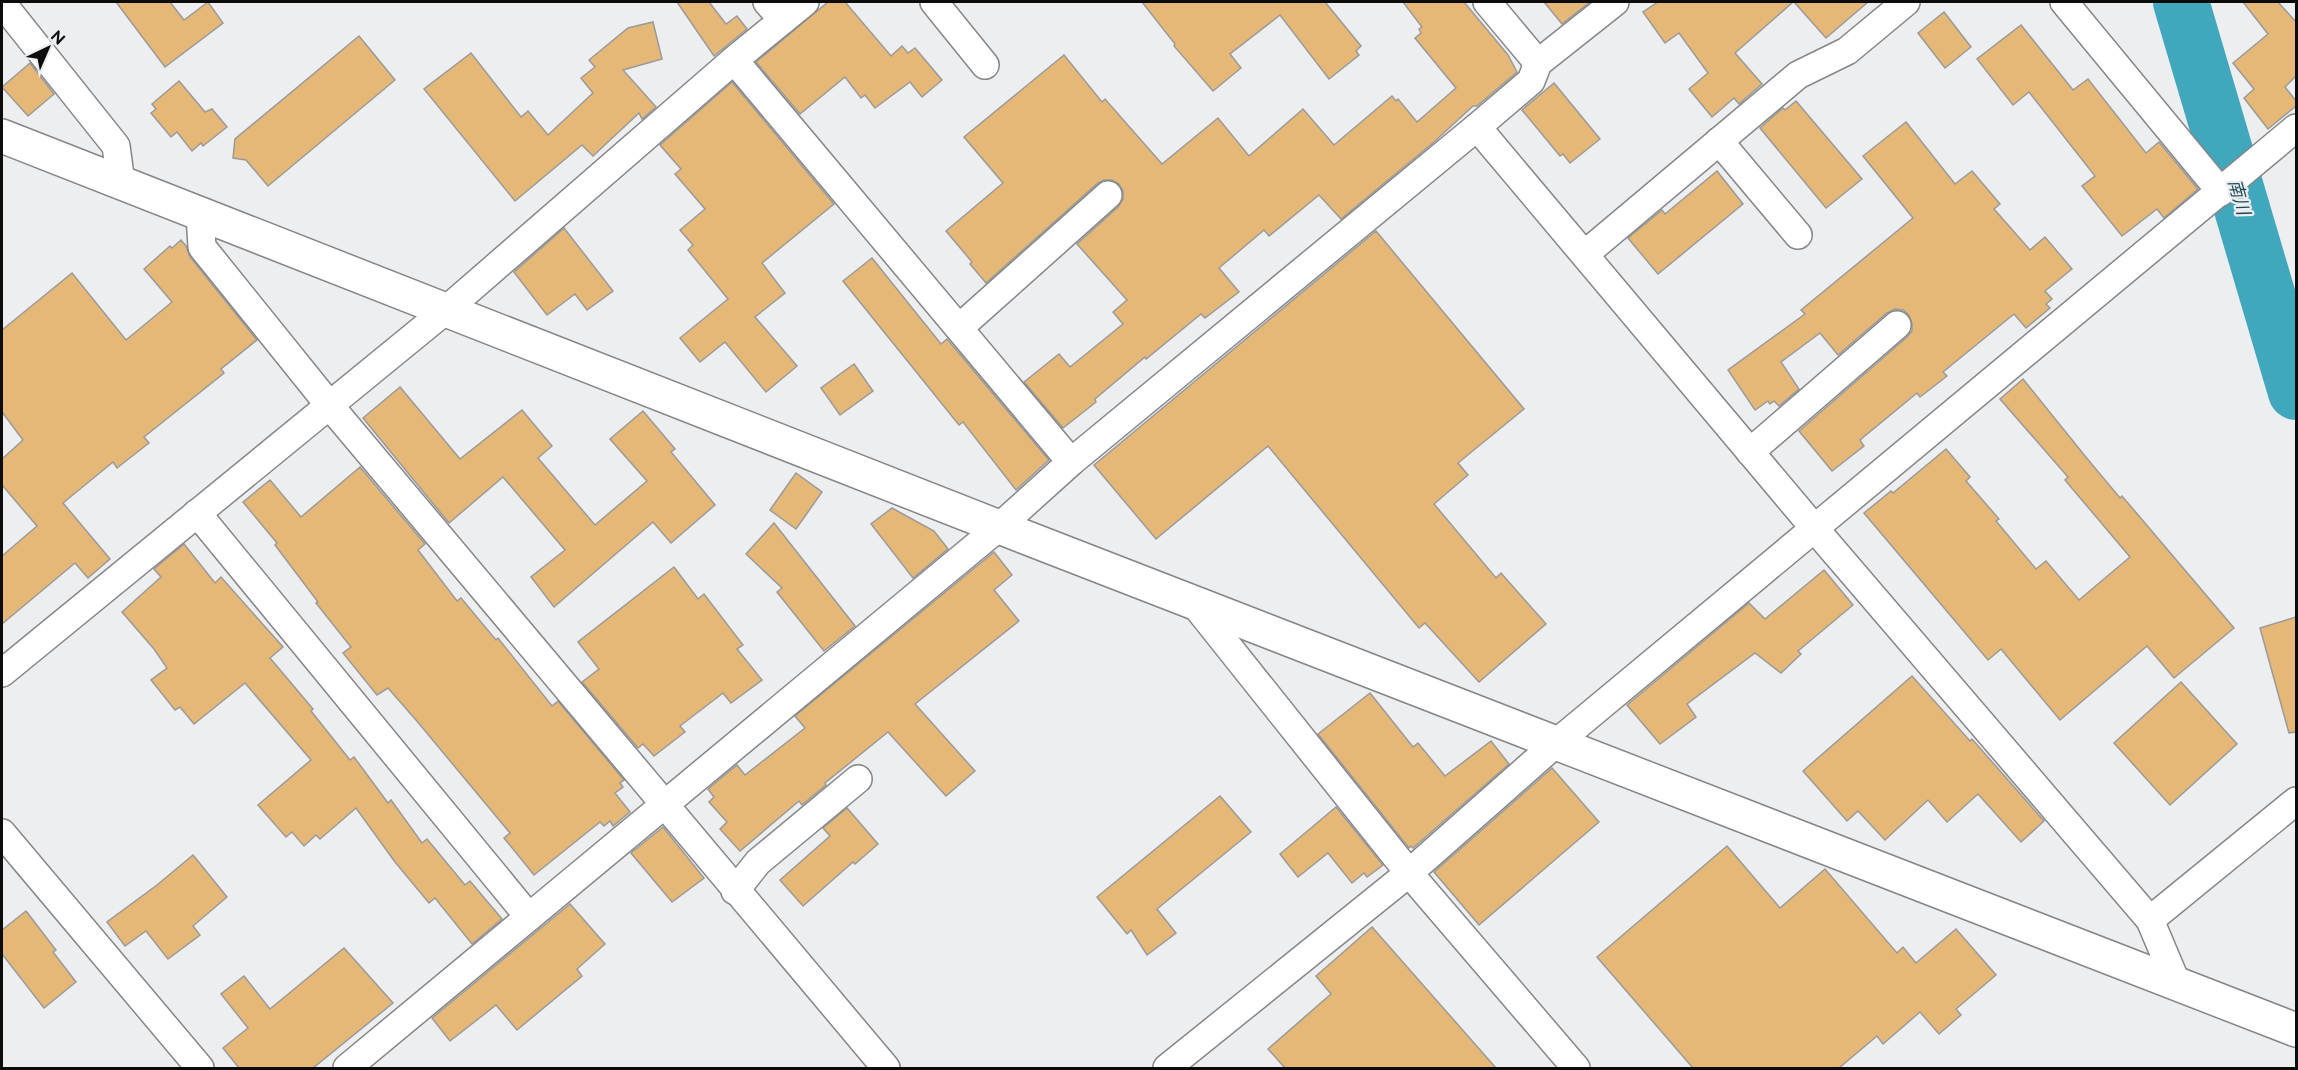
<svg xmlns="http://www.w3.org/2000/svg" width="2298" height="1070" font-family="Raleway,'Noto Sans JP',sans-serif">
<style>
.lines{fill:none;stroke-linecap:round;stroke-linejoin:round}
.river{stroke:#41a7bd;stroke-width:56}
.building{fill:#e6b877;stroke:#9b9a98;stroke-width:1.5}
.minor-casing{stroke:#858688;stroke-width:30}
.tertiary-casing{stroke:#858688;stroke-width:36}
.minor{stroke:#fff;stroke-width:27}
.tertiary{stroke:#fff;stroke-width:33}
.labels{text-anchor:middle;stroke-width:4.5;stroke-linejoin:round;paint-order:stroke}
.water-label{font-size:18px;font-style:italic;fill:#1d4a54;stroke:#eceef0}
</style>
<rect width="100%" height="100%" fill="#eceef0"/>
<g class="lines">
<path class="river" d="M2181,2L2296,392"/>
</g>
<g class="building">
<path d="M116,2H170L184,20L208,2L223,23L165,67Z"/>
<path d="M677,2H709L726,24L737,16L747,29L714,56Z"/>
<path d="M828,2H845L891,56L902,46L908,53L915,48L942,80L922,97L910,82L875,108L865,95L861,98L845,77L800,114L756,62Z"/>
<path d="M1142,2H1325L1361,46L1356,51L1359,55L1329,79L1280,15L1230,54L1241,68L1213,91L1174,46L1175,44Z"/>
<path d="M1403,2H1464L1508,55L1517,72L1477,106H1473L1434,142L1341,219L1319,195L1269,236L1264,230L1219,268L1239,292L1205,318L1201,314L1146,359L1145,357L1095,399L1096,402L1063,428L1024,382L1059,354L1070,367L1123,324L1113,312L1127,300L1077,244L1118,207L1123,199V191L1119,184L1112,180H1104L1098,183L986,283L970,264L972,262L946,231L1003,183L964,137L1064,55L1102,102L1105,99L1162,164L1218,118L1249,156L1303,109L1334,145L1392,96L1396,101L1398,99L1417,122L1456,88L1415,38L1421,33L1419,29L1422,27Z"/>
<path d="M1544,2H1590L1562,24Z"/>
<path d="M1658,2H1793L1735,53L1762,84L1739,104L1734,98L1712,117L1689,89L1708,73L1679,33L1665,43L1643,12Z"/>
<path d="M1794,2H1868L1826,38Z"/>
<path d="M2243,2H2278L2296,22V76L2285,87L2296,101V106L2268,129L2244,98L2254,89L2233,63L2268,34Z"/>
<path d="M1944,12L1971,47L1945,68L1918,33Z"/>
<path d="M653,22L662,59L623,70L656,107L642,119L639,113L593,156L582,145L515,201L424,89L471,53L521,117L528,111L548,135L593,93L581,78L595,67L589,60L628,28Z"/>
<path d="M2021,25L2073,90L2088,79L2146,153L2159,142L2198,189L2164,218L2157,209L2122,236L2082,186L2095,176L2029,92L2013,105L1977,59Z"/>
<path d="M359,36L395,80L268,186L246,160L233,158L235,139Z"/>
<path d="M30,63L54,94L28,116L2,87Z"/>
<path d="M179,81L205,112L212,109L227,127L203,146L201,143L192,151L177,132L171,137L151,113L156,109L152,104Z"/>
<path d="M732,82L834,204L762,263L785,293L755,317L797,366L766,392L725,342L700,362L680,338L728,299L688,250L693,245L680,230L705,209L675,174L681,169L660,145Z"/>
<path d="M1554,83L1600,139L1570,163L1563,154L1560,156L1522,110Z"/>
<path d="M1796,101L1862,179L1826,208L1760,128L1783,108L1785,110Z"/>
<path d="M1906,122L1955,184L1972,171L2000,204L1994,209L2030,250L2045,237L2072,269L2045,291L2052,299L2046,304L2050,308L2026,328L2014,314L1943,372L1947,376L1920,397L1917,393L1860,440L1864,446L1832,471L1799,431L1907,337L1912,331V323L1908,314L1903,310L1895,309L1887,313L1838,355L1820,333L1781,362L1799,389L1779,406L1774,401L1770,404L1768,401L1755,410L1728,370L1805,314L1801,310L1913,218L1863,156Z"/>
<path d="M1717,171L1743,204L1658,274L1628,238L1662,210L1665,214Z"/>
<path d="M564,228L613,291L587,310L575,294L547,315L514,272Z"/>
<path d="M1376,231L1524,409L1458,463L1468,475L1434,504L1496,578L1501,573L1546,624L1479,682L1425,623L1419,628L1268,446L1156,539L1094,465Z"/>
<path d="M181,240L186,246L190,257L257,340L221,369L224,373L144,437L149,443L117,468L113,462L63,503L110,559L88,578L75,563L2,624V556L37,526L2,485V459L23,440L2,412V330L72,273L126,340L172,302L144,269L170,246L172,248Z"/>
<path d="M872,258L941,344L947,339L1049,460L1016,490L963,422L959,425L843,281Z"/>
<path d="M854,364L873,391L840,415L821,388Z"/>
<path d="M2023,379L2085,456L2120,498L2122,496L2234,628L2174,678L2147,646L2060,720L2001,649L1988,660L1864,513L1891,491L1893,493L1946,449L1970,477L1966,481L1999,519L1996,521L2036,569L2046,561L2079,600L2130,557L2065,480L2068,477L2000,399Z"/>
<path d="M400,387L460,459L522,410L552,446L538,458L595,525L647,481L610,439L643,411L675,449L671,452L715,505L671,543L653,522L554,607L531,577L565,550L503,477L449,523L363,418Z"/>
<path d="M360,467L425,544L418,550L457,601L461,598L496,640L498,638L552,706L558,701L624,780L620,783L623,787L615,793L630,812L613,826L610,821L604,826L600,822L534,875L504,838L510,833L416,720L388,688L377,695L343,653L351,647L316,603L318,602L275,545L277,543L243,502L270,480L301,517Z"/>
<path d="M796,473L822,492L796,529L770,510Z"/>
<path d="M892,508L934,531L948,549L913,578L871,524Z"/>
<path d="M774,523L855,626L824,651L777,592L782,588L746,554Z"/>
<path d="M184,544L215,583L221,577L283,647L270,658L313,709L311,711L350,760L354,757L388,803L391,800L422,843L427,839L465,885L470,881L502,919L472,944L435,898L429,903L395,862L356,808L320,839L316,835L304,846L292,832L286,837L258,805L311,760L245,683L194,724L180,707L175,710L151,680L167,668L154,649L122,612L161,577L154,569Z"/>
<path d="M994,552L1012,575L994,590L1019,621L915,704L975,771L946,796L888,732L825,783L826,785L802,805L799,801L740,851L720,829L727,822L709,802L714,797L708,789L737,765L745,775L805,728L795,716Z"/>
<path d="M674,567L698,599L704,594L743,645L737,649L762,680L731,703L723,693L680,726L685,732L654,756L643,744L638,748L582,682L599,669L578,642Z"/>
<path d="M1824,570L1853,605L1798,651L1801,654L1781,673L1755,653L1687,704L1696,717L1660,744L1627,705L1749,603L1765,619Z"/>
<path d="M2296,617V732L2289,733L2260,628Z"/>
<path d="M1912,676L1970,741L1972,739L2044,821L2021,842L1978,794L1947,822L1928,800L1885,840L1858,811L1847,821L1803,771Z"/>
<path d="M2181,682L2237,744L2170,805L2114,743Z"/>
<path d="M1370,693L1413,747L1418,743L1445,776L1491,741L1509,764L1413,848L1411,846L1409,848L1318,734Z"/>
<path d="M1552,768L1599,822L1479,925L1434,872Z"/>
<path d="M1220,796L1251,832L1157,909L1176,933L1147,955L1131,930L1127,934L1097,897Z"/>
<path d="M1336,807L1383,865L1367,877L1364,873L1352,883L1328,853L1298,877L1280,854Z"/>
<path d="M847,808L878,844L855,864L853,862L803,906L780,880L830,836L823,828Z"/>
<path d="M663,827L704,878L672,902L631,853Z"/>
<path d="M1727,846L1780,908L1825,869L1897,953L1903,947L1916,963L1956,929L1996,975L1956,1009L1961,1015L1939,1034L1920,1012L1883,1044L1877,1036L1839,1068H1693L1597,957Z"/>
<path d="M193,855L227,897L193,926L200,935L168,959L146,931L125,946L107,922L157,885Z"/>
<path d="M570,904L605,944L577,969L582,976L517,1030L496,1005L450,1041L432,1018Z"/>
<path d="M26,911L56,950L53,952L76,982L44,1008L2,954V930Z"/>
<path d="M1372,927L1496,1068H1285L1268,1049L1331,994L1316,976Z"/>
<path d="M344,948L393,1003L313,1068H239L223,1048L248,1028L221,994L244,976L270,1009Z"/>
</g>
<g class="lines">
<defs>
<g id="minor">
<path d="M767,2L783,20"/>
<path d="M934,2L985,65"/>
<path d="M1487,2L1538,63"/>
<path d="M2064,2L2221,192"/>
<path d="M2,3L116,146L121,183"/>
<path d="M734,60L1071,462"/>
<path d="M1477,127L1815,529L2150,920L2177,984"/>
<path d="M1719,141L1798,235"/>
<path d="M200,214L202,247L330,406L886,1068"/>
<path d="M1585,254L1798,75L1847,51L1906,2"/>
<path d="M959,328L1108,195"/>
<path d="M1750,452L1897,325"/>
<path d="M197,513L529,917"/>
<path d="M1192,601L1409,873L1576,1068"/>
<path d="M2,673L446,310L734,60L805,2"/>
<path d="M2,833L200,1068"/>
<path d="M735,891L758,862L858,779"/>
<path d="M2150,920L2296,801"/>
<path d="M347,1068L999,527L1071,462L1477,127L1531,81L1538,63L1615,2"/>
<path d="M1167,1068L1409,873L1555,744L2296,128"/>
</g>
<path id="tertiary" d="M2,136L999,527L2296,1030"/>
</defs>
<use href="#minor" class="minor-casing"/>
<use href="#tertiary" class="tertiary-casing"/>
<use href="#minor" class="minor"/>
<use href="#tertiary" class="tertiary"/>
</g>
<g class="labels">
<g class="water-label">
<text transform="translate(2239 197) rotate(74)" y="6">南川</text>
</g>
</g>
<rect width="2298" height="1070" fill="none" stroke="#0c0c0d" stroke-width="6"/>
<g transform="translate(48 48) rotate(44)" stroke="#eceef0" stroke-width="4.5" paint-order="stroke">
<path d="M0-4.5L10 22L0 15L-10 22Z" fill="#0c0c0d"/>
<text y="-9" font-size="16" font-weight="bold" text-anchor="middle" fill="#0c0c0d">N</text>
</g>
</svg>
